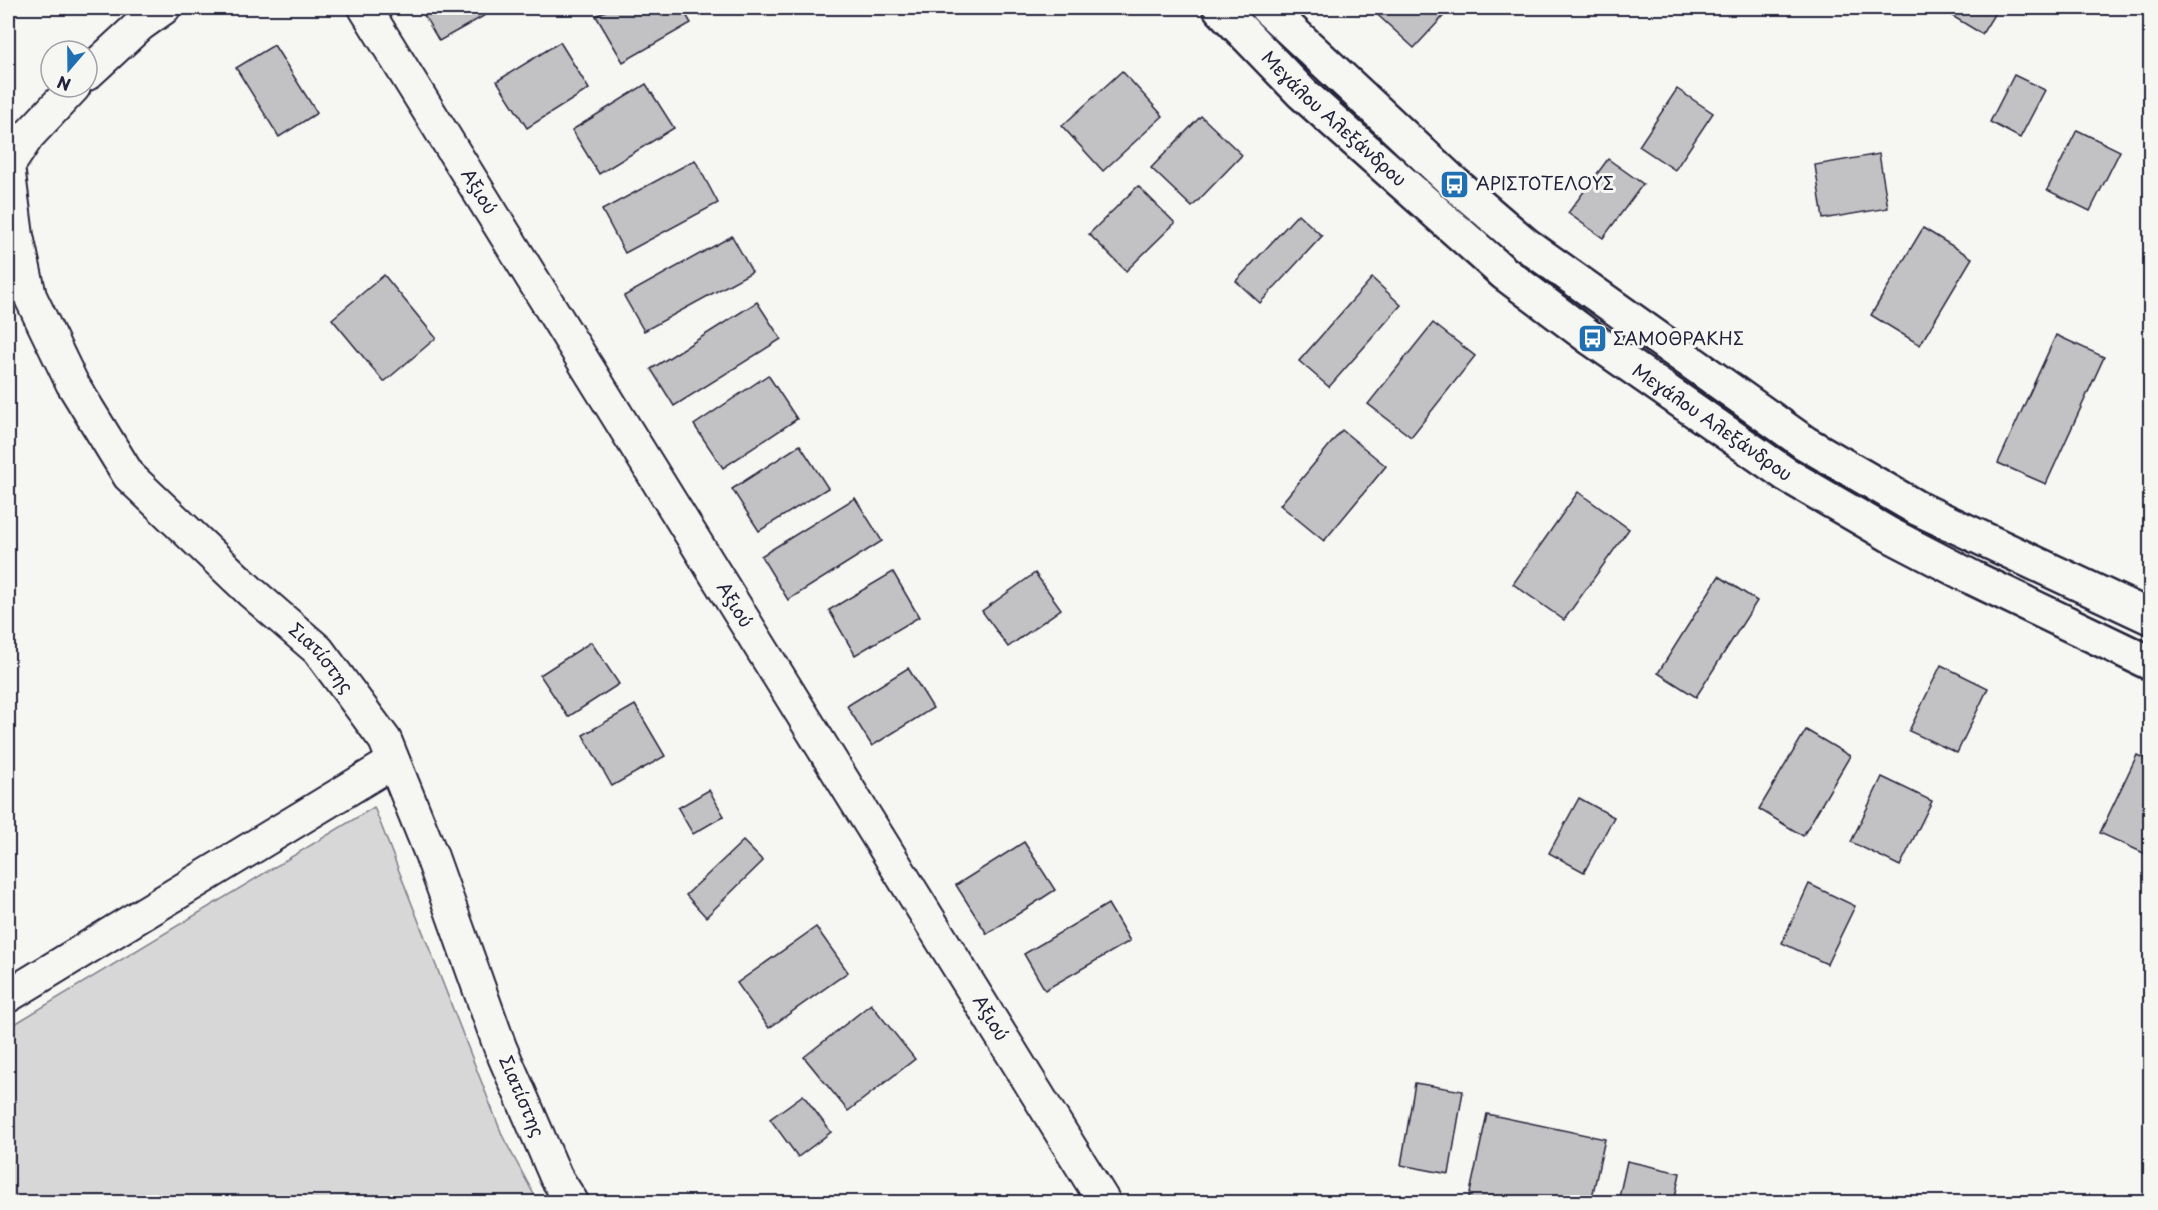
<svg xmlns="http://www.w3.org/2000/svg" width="2158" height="1210" font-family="'Playpen Sans',sans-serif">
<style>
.green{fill:#d7d7d7;stroke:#7c7c89;stroke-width:1.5}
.building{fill:#c2c2c4;stroke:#22223b;stroke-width:1.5}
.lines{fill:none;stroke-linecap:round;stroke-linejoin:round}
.minor-casing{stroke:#22223b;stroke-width:36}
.tertiary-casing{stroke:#22223b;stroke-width:38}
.minor{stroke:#f6f6f2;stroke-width:32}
.tertiary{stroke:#f6f6f2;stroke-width:33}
.labels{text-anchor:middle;stroke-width:6;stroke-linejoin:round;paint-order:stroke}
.street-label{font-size:18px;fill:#22223b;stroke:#f6f6f2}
.poi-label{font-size:18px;fill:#22223b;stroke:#f6f6f2;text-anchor:start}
</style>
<rect width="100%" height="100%" fill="#f6f6f2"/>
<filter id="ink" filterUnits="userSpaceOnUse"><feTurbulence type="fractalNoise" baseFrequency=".0167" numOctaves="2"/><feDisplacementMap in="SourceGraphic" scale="12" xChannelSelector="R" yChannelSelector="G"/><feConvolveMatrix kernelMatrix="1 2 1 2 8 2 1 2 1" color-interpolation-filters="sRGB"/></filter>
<g filter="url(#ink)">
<path class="green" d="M374,807L503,1137L538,1202H8V1028Z"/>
<g class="building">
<path d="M420,8H498L439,41Z"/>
<path d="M611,8H682L691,23L623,62L596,16Z"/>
<path d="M1370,8H1451L1414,48Z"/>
<path d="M1946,8H1998L1982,34L1944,11Z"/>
<path d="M560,42L589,89L527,128L497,81Z"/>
<path d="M274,45L317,113L279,137L236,68Z"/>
<path d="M1122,71L1163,116L1103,171L1062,126Z"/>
<path d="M2014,75L2045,90L2020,138L1990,122Z"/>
<path d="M646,84L674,128L599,174L572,130Z"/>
<path d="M1677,89L1713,113L1675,170L1639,146Z"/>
<path d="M1201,116L1242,155L1192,207L1151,168Z"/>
<path d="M2077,130L2120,151L2090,211L2047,190Z"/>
<path d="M1879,154L1888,208L1823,219L1815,165Z"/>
<path d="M1608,159L1643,184L1603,238L1568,213Z"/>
<path d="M695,160L718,203L625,253L602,210Z"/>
<path d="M1138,186L1175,223L1126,271L1089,234Z"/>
<path d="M1298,214L1322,236L1260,303L1236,281Z"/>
<path d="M1923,228L1972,258L1920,345L1871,315Z"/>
<path d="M732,236L752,272L644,331L624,296Z"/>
<path d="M384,275L436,338L384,382L332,319Z"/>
<path d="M1372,278L1401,305L1329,387L1299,361Z"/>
<path d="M757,302L781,339L674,406L651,369Z"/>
<path d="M1433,323L1475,356L1411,437L1368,404Z"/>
<path d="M2056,335L2104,357L2046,484L1998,463Z"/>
<path d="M768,375L797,419L723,468L694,425Z"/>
<path d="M1342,430L1386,466L1324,541L1280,505Z"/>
<path d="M800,445L828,488L759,531L732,489Z"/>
<path d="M1578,492L1629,529L1564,620L1513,584Z"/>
<path d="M855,498L882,541L788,600L761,556Z"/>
<path d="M893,572L919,617L855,655L829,610Z"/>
<path d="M1035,573L1061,609L1008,647L982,611Z"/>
<path d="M1719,576L1757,601L1696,697L1658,673Z"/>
<path d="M591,642L619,684L568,717L540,675Z"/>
<path d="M1941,665L1988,688L1957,753L1909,731Z"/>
<path d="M908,668L933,708L872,746L847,706Z"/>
<path d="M635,705L665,756L612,786L583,735Z"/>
<path d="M1806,730L1850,756L1803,836L1759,809Z"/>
<path d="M2137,755L2150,761V856L2100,833Z"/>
<path d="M1882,777L1932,801L1900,866L1851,842Z"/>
<path d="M709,790L724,816L693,834L678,808Z"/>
<path d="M1579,798L1614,817L1584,872L1549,853Z"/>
<path d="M743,841L763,861L706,917L686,895Z"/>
<path d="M1024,842L1055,890L987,934L956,885Z"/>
<path d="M1809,884L1855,906L1827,964L1782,943Z"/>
<path d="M1108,904L1130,941L1045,990L1024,954Z"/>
<path d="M816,927L848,972L769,1028L737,983Z"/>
<path d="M871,1004L915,1059L848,1111L804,1057Z"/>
<path d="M1415,1083L1463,1091L1449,1174L1401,1165Z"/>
<path d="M803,1095L831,1132L798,1157L770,1119Z"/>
<path d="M1487,1114L1605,1139L1591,1202H1468Z"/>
<path d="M1627,1161L1680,1173L1674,1202H1618Z"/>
</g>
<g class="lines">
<defs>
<g id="minor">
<path id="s1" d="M365,8L1104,1202"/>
<path d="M87,74L140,25L164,8"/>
<path id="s2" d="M74,87L28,136L8,166L17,236L30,296L72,383L129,476L251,592L318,650L385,740L431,854L500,1047L556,1177L572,1202"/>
<path d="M8,996L393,762"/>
</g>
<g id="tertiary">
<path id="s3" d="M1220,8L1302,93L1504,273L1592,339L1787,475L1890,535L1973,578L2150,663"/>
<path d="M1267,8L1455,184L1525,244L1805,443L1917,508L2150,617"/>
</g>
</defs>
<use href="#minor" class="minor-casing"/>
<use href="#tertiary" class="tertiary-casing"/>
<use href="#minor" class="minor"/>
<use href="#tertiary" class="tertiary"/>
</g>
</g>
<defs>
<symbol id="bus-square" viewBox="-11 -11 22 22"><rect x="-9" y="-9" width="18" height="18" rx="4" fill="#1f6fb2" stroke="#f6f6f2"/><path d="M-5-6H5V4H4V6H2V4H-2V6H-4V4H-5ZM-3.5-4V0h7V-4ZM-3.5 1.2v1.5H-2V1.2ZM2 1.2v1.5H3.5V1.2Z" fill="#fff"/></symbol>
</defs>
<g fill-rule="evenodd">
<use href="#bus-square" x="1438" y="168" width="33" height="33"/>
<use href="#bus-square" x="1576" y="322" width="33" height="33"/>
</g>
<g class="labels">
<g class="street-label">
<text dy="6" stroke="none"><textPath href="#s3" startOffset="159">Μεγάλου Αλεξάνδρου</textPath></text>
<text dy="6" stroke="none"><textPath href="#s1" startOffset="216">Αξιού</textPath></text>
<text dy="6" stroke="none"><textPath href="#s3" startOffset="645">Μεγάλου Αλεξάνδρου</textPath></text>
<text dy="6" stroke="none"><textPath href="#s1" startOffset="702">Αξιού</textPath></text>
<text dy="6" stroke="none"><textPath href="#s2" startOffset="706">Σιατίστης</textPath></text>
<text dy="6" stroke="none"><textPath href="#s1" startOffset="1188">Αξιού</textPath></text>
<text dy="6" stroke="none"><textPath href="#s2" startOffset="1192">Σιατίστης</textPath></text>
</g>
<g class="poi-label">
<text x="1476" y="190">ΑΡΙΣΤΟΤΕΛΟΥΣ</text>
<text x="1613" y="345">ΣΑΜΟΘΡΑΚΗΣ</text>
</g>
</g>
<rect width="2158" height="1210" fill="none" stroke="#f6f6f2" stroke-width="30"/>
<rect x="15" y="15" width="2128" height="1180" fill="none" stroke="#22223b" stroke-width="2" filter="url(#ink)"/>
<g transform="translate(69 69) rotate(200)"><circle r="28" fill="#f6f6f2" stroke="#a1a1a9" stroke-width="1.5"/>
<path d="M0-4.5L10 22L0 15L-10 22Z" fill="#1f6fb2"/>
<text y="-9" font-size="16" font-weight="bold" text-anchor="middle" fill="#22223b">N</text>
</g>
</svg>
